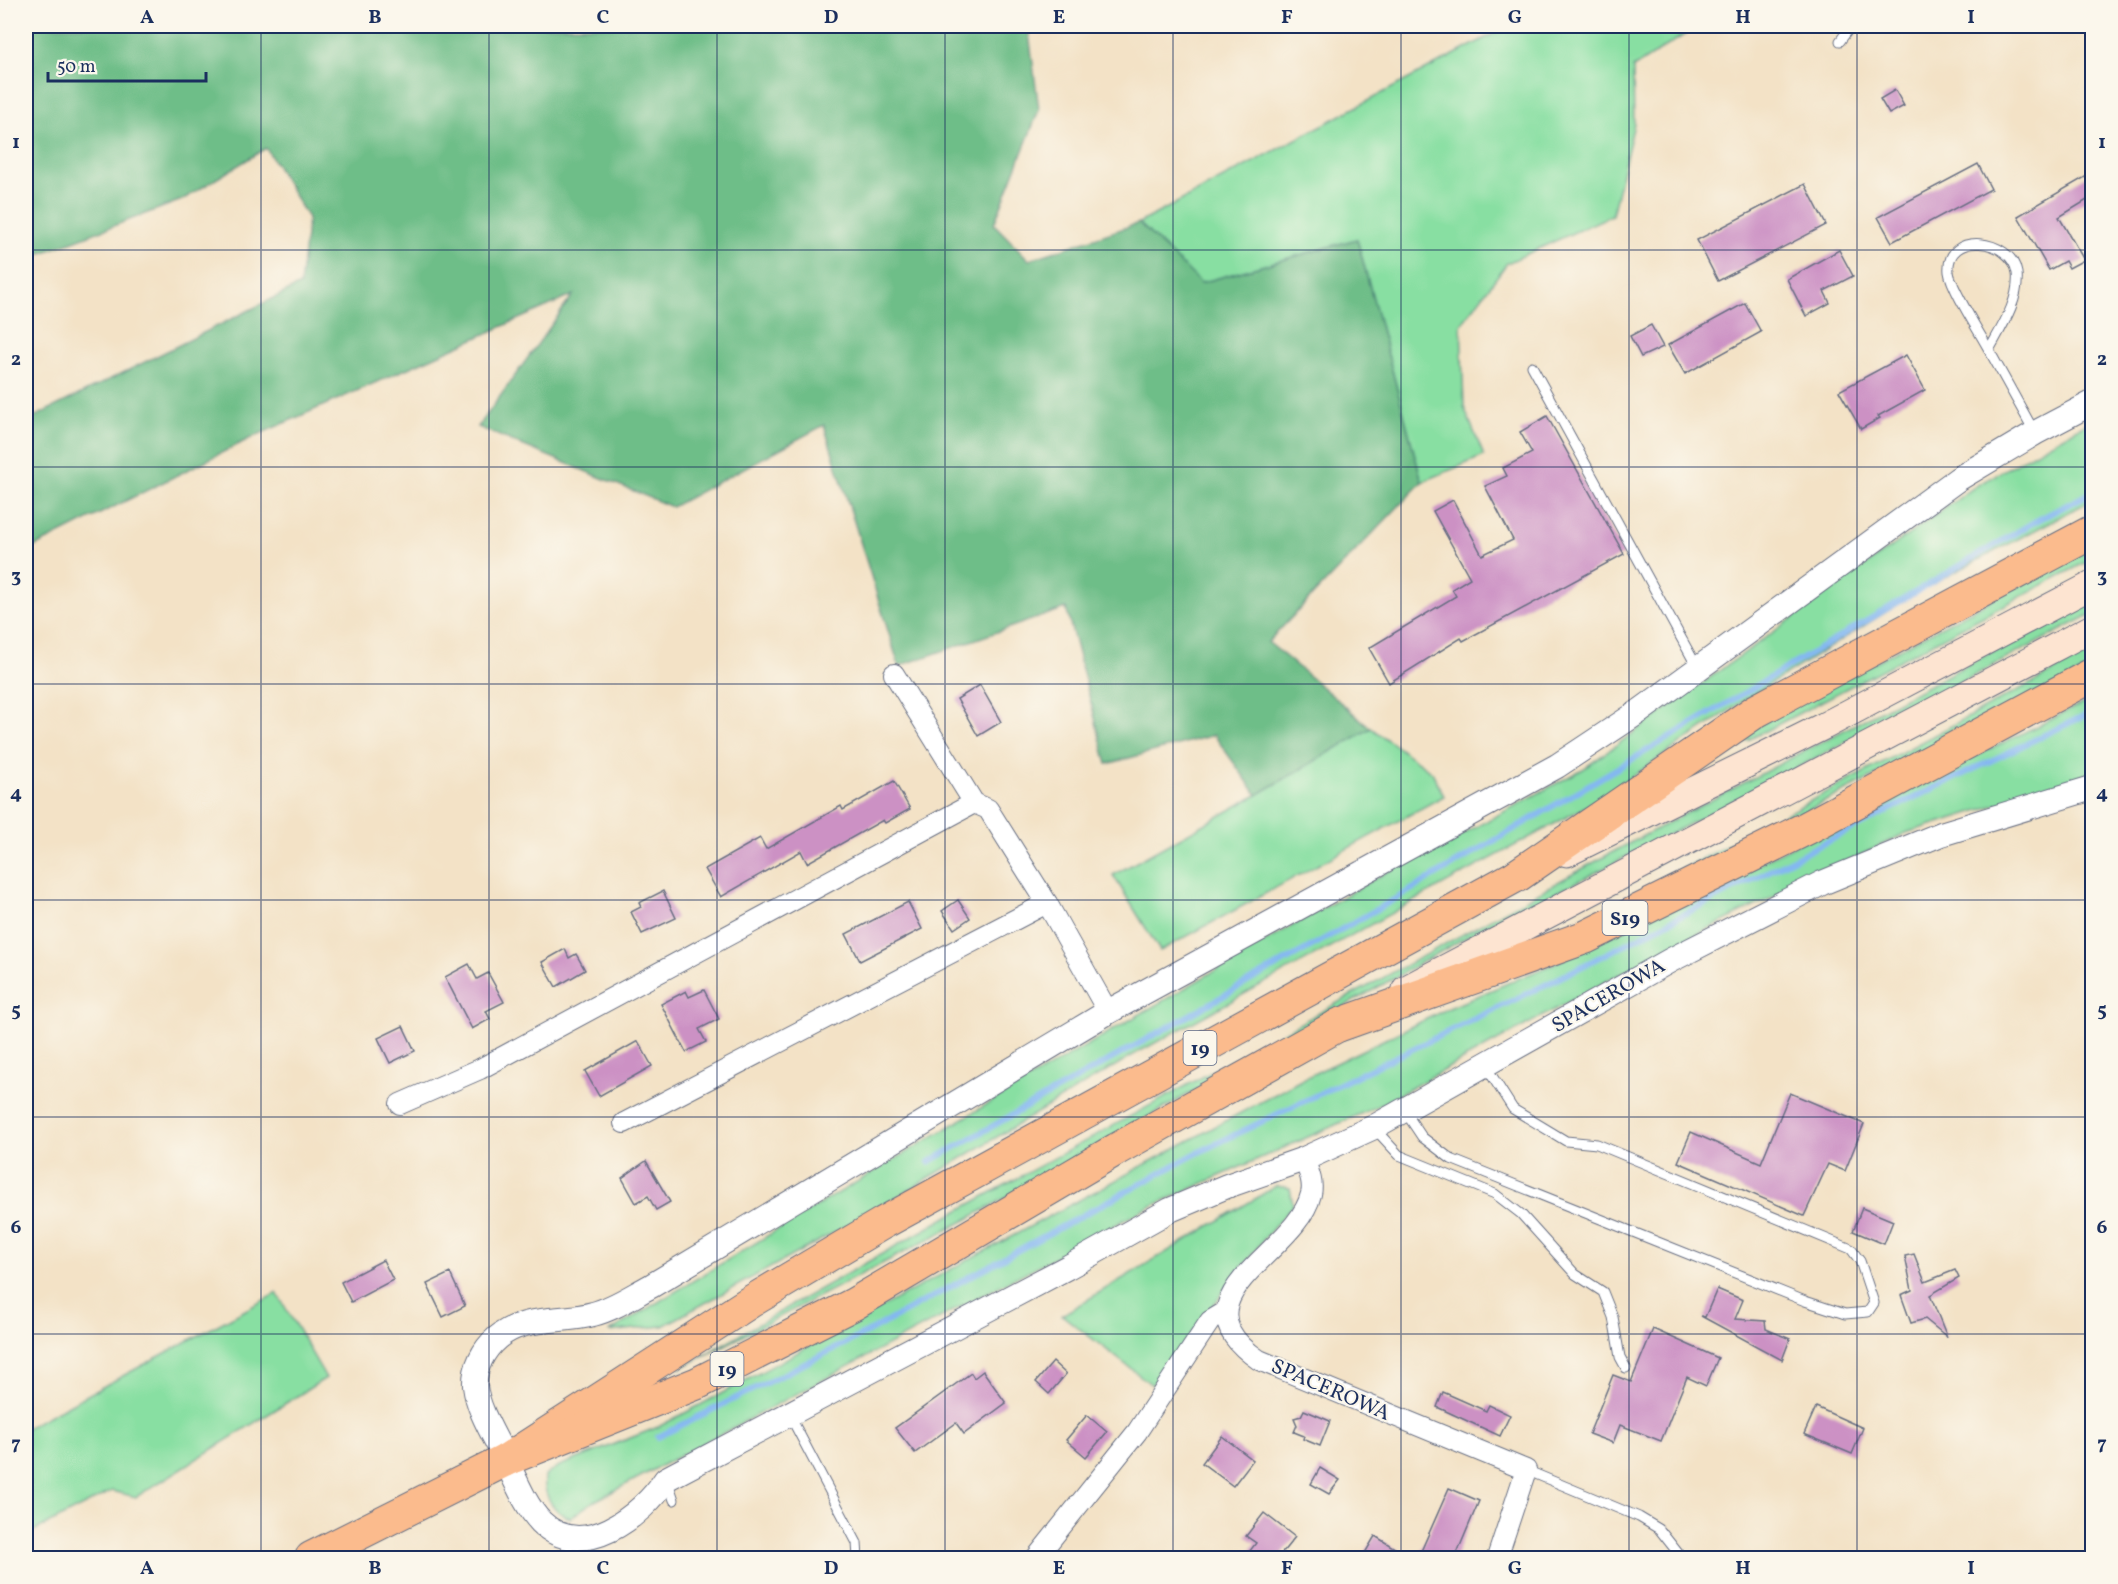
<svg xmlns="http://www.w3.org/2000/svg" width="2118" height="1584" font-family="Vollkorn,serif">
<style>
.green{fill:#88dfa2;stroke:#528780;stroke-width:1.5}
.forest{fill:#6ebe88;stroke:#447673;stroke-width:1.5}
.lines{fill:none;stroke-linecap:round;stroke-linejoin:round}
.stream{stroke:#84b7f1;stroke-width:6}
.building{fill:#cc91c4}
.service-casing{stroke:#676e82;stroke-width:11}
.minor-casing{stroke:#676e82;stroke-width:22}
.tertiary-casing{stroke:#676e82;stroke-width:26}
.secondary-casing{stroke:#676e82;stroke-width:29}
.trunk-casing{stroke:#676e82;stroke-width:34}
.motorway-casing{stroke:#676e82;stroke-width:35}
.service{stroke:#fff;stroke-width:9}
.minor{stroke:#fff;stroke-width:20}
.tertiary{stroke:#fff;stroke-width:24}
.secondary{stroke:#fde4d1;stroke-width:27}
.trunk{stroke:#fbbb8d;stroke-width:32}
.motorway{stroke:#fbbb8d;stroke-width:33}
.grid{fill:none;stroke:#1b2f5e;stroke-width:1.5;stroke-opacity:0.55}
.labels{text-anchor:middle;stroke-width:4.5;stroke-linejoin:round;paint-order:stroke}
.shield{fill:#fbf7ec;stroke:#5e6b89;stroke-width:1.5}
.shield-label{font-size:20px;font-weight:bold;fill:#1b2f5e}
.street-label{font-size:21px;fill:#1b2f5e;stroke:#fbf7ec}
.neatline{fill:none;stroke:#1b2f5e;stroke-width:2}
.grid-label{font-size:20px;text-anchor:middle;font-weight:bold;fill:#1b2f5e}
</style>
<rect width="100%" height="100%" fill="#fbf7ec"/>
<filter id="ink" filterUnits="userSpaceOnUse"><feTurbulence type="fractalNoise" baseFrequency=".0167" numOctaves="2"/><feDisplacementMap in="SourceGraphic" scale="12" xChannelSelector="R" yChannelSelector="G"/><feConvolveMatrix kernelMatrix="1 2 1 2 8 2 1 2 1" color-interpolation-filters="sRGB"/></filter>
<filter id="wash" filterUnits="userSpaceOnUse"><feTurbulence type="fractalNoise" baseFrequency=".008" numOctaves="4" result="noise"/><feDisplacementMap in="SourceGraphic" scale="24" xChannelSelector="R" yChannelSelector="G"/><feGaussianBlur stdDeviation="1.35" result="paint"/><feColorMatrix in="noise" values="0 0 0 0 0 0 0 0 0 0 0 0 0 0 0 0 0 1.4 0 .05"/><feComposite in="paint" operator="in"/></filter>
<g filter="url(#wash)">
<rect width="100%" height="100%" fill="#f3e2c6"/>
<g class="green">
<path d="M1508,26H1698L1633,68L1634,124L1612,215L1507,263L1461,325L1464,407L1484,456L1422,482L1357,239L1200,283L1139,223Z"/>
<path d="M2092,420V500L1923,589L1751,696L1596,801L1135,1054L872,1212L663,1326L609,1332C881,1166 1155,1002 1433,846L1437,848L1583,769L1976,486Z"/>
<path d="M2092,546V559L1735,747L1731,739Z"/>
<path d="M2092,599V614L1591,875L1472,934L966,1220L679,1369L952,1214L1611,853Z"/>
<path d="M2092,651V667L1551,939Z"/>
<path d="M2092,699V775L1906,833L1660,952L1376,1107L1145,1209L591,1503L570,1518C552,1512 543,1494 545,1476L557,1467L658,1427L702,1404L1303,1079L1449,1008L1553,964Z"/>
<path d="M1371,728L1432,772L1444,796L1160,951L1113,875L1257,795Z"/>
<path d="M1276,1186L1290,1188L1293,1205L1264,1239L1152,1385L1062,1315Z"/>
<path d="M277,1293L326,1378L136,1497L112,1491L26,1535V1428Z"/>
</g>
<path class="forest" d="M26,26H1028L1039,110L994,224L1029,260L1139,223L1201,283L1357,239L1422,482L1268,642L1371,728L1257,795L1214,735L1107,764L1066,608L899,666L824,425L672,507L478,427L573,295L255,436L26,551V421L300,285L308,218L266,148L182,200L26,259Z"/>
<g class="lines">
<g class="stream">
<path d="M929,1162L1404,894L2034,522L2092,492"/>
<path d="M658,1437L866,1333L1197,1153L1551,982L1893,808L2092,712"/>
</g>
</g>
<g id="blocks">
<g class="building">
<path d="M1895,90L1904,106L1889,114L1880,99Z"/>
<path d="M1978,164L1991,189L1892,242L1878,217Z"/>
<path d="M2092,173V197L2059,217L2084,260L2069,268L2065,261L2049,270L2018,216Z"/>
<path d="M1805,184L1826,225L1718,281L1697,240Z"/>
<path d="M1839,250L1853,276L1824,291L1830,303L1806,316L1787,279Z"/>
<path d="M1745,303L1761,332L1685,374L1668,345Z"/>
<path d="M1651,325L1663,347L1641,357L1630,336Z"/>
<path d="M1906,355L1925,390L1878,416L1880,418L1861,429L1839,391Z"/>
<path d="M1547,416L1624,554L1463,641L1461,638L1389,683L1369,648L1456,596L1452,589L1470,578L1433,511L1453,500L1482,555L1513,540L1485,486L1507,476L1503,468L1532,453L1520,432Z"/>
<path d="M980,685L1001,722L978,736L957,699Z"/>
<path d="M894,781L910,809L885,823L883,820L807,863L801,851L721,897L705,869L760,838L766,849L841,806L843,810Z"/>
<path d="M663,891L676,918L642,934L631,912L641,907L639,903Z"/>
<path d="M958,900L970,918L954,929L942,911Z"/>
<path d="M908,902L922,929L860,961L846,934Z"/>
<path d="M565,949L569,958L576,954L585,970L556,987L542,962Z"/>
<path d="M469,964L477,979L488,973L504,1002L486,1011L490,1019L472,1029L445,977Z"/>
<path d="M704,990L719,1019L699,1029L706,1042L686,1052L661,1004L686,991L689,997Z"/>
<path d="M403,1026L415,1051L390,1063L378,1038Z"/>
<path d="M638,1041L652,1066L599,1096L585,1071Z"/>
<path d="M1790,1093L1864,1124L1845,1171L1828,1164L1804,1216L1678,1162L1691,1132L1761,1163Z"/>
<path d="M646,1161L670,1202L656,1210L648,1196L636,1203L622,1178Z"/>
<path d="M1862,1208L1893,1221L1884,1244L1853,1231Z"/>
<path d="M1914,1254L1925,1282L1955,1270L1959,1278L1930,1295L1947,1337L1925,1319L1911,1323L1901,1295L1912,1290L1905,1256Z"/>
<path d="M383,1260L393,1280L351,1302L341,1282Z"/>
<path d="M450,1273L465,1306L443,1317L427,1284Z"/>
<path d="M1717,1289L1743,1300L1735,1319L1765,1321L1766,1329L1790,1339L1782,1360L1701,1316L1705,1317Z"/>
<path d="M1653,1329L1718,1358L1706,1386L1687,1377L1661,1441L1620,1425L1613,1443L1589,1434L1613,1375L1631,1382Z"/>
<path d="M1053,1362L1066,1374L1049,1394L1036,1382Z"/>
<path d="M983,1371L1006,1403L964,1434L956,1423L915,1453L895,1428L971,1373L974,1378Z"/>
<path d="M1443,1392L1486,1411L1489,1405L1510,1415L1500,1436L1437,1407Z"/>
<path d="M1816,1407L1863,1428L1852,1454L1804,1434Z"/>
<path d="M1304,1410L1330,1421L1320,1446L1303,1439L1304,1436L1294,1432L1297,1425L1294,1418L1301,1416Z"/>
<path d="M1087,1415L1107,1432L1086,1457L1066,1440Z"/>
<path d="M1222,1436L1253,1460L1233,1486L1202,1463Z"/>
<path d="M1320,1468L1340,1480L1329,1494L1311,1484Z"/>
<path d="M1449,1488L1479,1501L1455,1558H1418Z"/>
<path d="M1264,1513L1295,1537L1278,1558H1258L1249,1552L1256,1543L1246,1536Z"/>
<path d="M1375,1536L1411,1558H1362Z"/>
</g>
</g>
</g>
<g filter="url(#ink)">
<use href="#blocks" fill-opacity="0" stroke="#676e82" stroke-width="1.5"/>
<g class="lines">
<defs>
<g id="service">
<path d="M1840,41L1851,26"/>
<path d="M1989,350C1980,333 1951,288 1949,272C1945,230 2012,238 2017,273C2020,300 2001,328 1989,350L2035,433"/>
<path d="M1532,366L1697,667"/>
<path d="M1404,1110L1422,1137L1451,1159L1805,1301L1845,1314L1868,1312L1874,1303L1860,1261L1851,1249L1597,1144L1566,1141L1513,1109L1485,1065"/>
<path d="M1374,1128L1399,1155L1495,1194L1521,1214L1575,1274L1603,1292L1613,1317L1620,1357L1626,1368"/>
<path d="M789,1414L857,1543L858,1558"/>
<path d="M1526,1470L1639,1517L1659,1529L1682,1558"/>
<path d="M668,1482L674,1500"/>
</g>
<g id="minor">
<path d="M894,674L974,803L988,809L1047,903L1108,1012"/>
<path d="M400,1104L480,1069L974,803"/>
<path d="M624,1123L1047,903"/>
<path d="M1304,1159C1308,1170 1314,1182 1311,1194C1297,1254 1167,1297 1259,1360L1526,1470L1497,1558"/>
<path d="M1036,1558L1137,1432L1210,1321L1225,1312"/>
</g>
<path id="tertiary" d="M2092,403L2035,433L1958,479L1640,711L1557,766L1108,1012L651,1286C632,1296 613,1309 593,1314C562,1323 523,1315 497,1338C483,1350 474,1368 475,1386C478,1410 493,1433 503,1454C514,1476 524,1504 541,1522C582,1563 642,1516 666,1479L1068,1267L1170,1210L1227,1186L1304,1159L1374,1127L1671,960L1822,883L1941,834L2092,788"/>
<g id="secondary">
<path d="M1567,853L1824,726L2092,585"/>
<path d="M1406,989L2092,628"/>
</g>
<g id="trunk">
<path d="M506,1460L750,1302L883,1223L1518,875"/>
<path d="M311,1558L506,1460L698,1383L854,1304L1117,1149L1339,1025"/>
</g>
<g id="motorway">
<path d="M1518,875L1756,711L2092,532"/>
<path d="M1339,1025L1586,937L1807,828L2092,675"/>
</g>
</defs>
<use href="#service" class="service-casing"/>
<use href="#minor" class="minor-casing"/>
<use href="#tertiary" class="tertiary-casing"/>
<use href="#secondary" class="secondary-casing"/>
<use href="#trunk" class="trunk-casing"/>
<use href="#motorway" class="motorway-casing"/>
<use href="#service" class="service"/>
<use href="#minor" class="minor"/>
<use href="#tertiary" class="tertiary"/>
<use href="#secondary" class="secondary"/>
<use href="#trunk" class="trunk"/>
<use href="#motorway" class="motorway"/>
</g>
</g>
<path class="grid" d="M261,26V1558M489,26V1558M717,26V1558M945,26V1558M1173,26V1558M1401,26V1558M1629,26V1558M1857,26V1558M26,250H2092M26,467H2092M26,684H2092M26,900H2092M26,1117H2092M26,1334H2092"/>
<g class="labels">
<g class="shield">
<rect x="1602.5" y="901" width="45" height="34" rx="4.5"/>
<rect x="1183.5" y="1031" width="33" height="34" rx="4.5"/>
<rect x="710.5" y="1352" width="33" height="34" rx="4.5"/>
</g>
<g class="shield-label">
<text x="1625" y="925">S19</text>
<text x="1200" y="1055">19</text>
<text x="727" y="1376">19</text>
</g>
<g class="street-label">
<text transform="translate(1608 995) rotate(-30)" y="7">SPACEROWA</text>
<text transform="translate(1331 1389) rotate(23)" y="7">SPACEROWA</text>
</g>
</g>
<rect width="2118" height="1584" fill="none" stroke="#fbf7ec" stroke-width="66"/>
<path d="M48 72v9h158v-9" fill="none" stroke="#1b2f5e" stroke-width="3"/>
<text x="57" y="72" font-size="18" fill="#1b2f5e" stroke="#fbf7ec" stroke-width="4.5" paint-order="stroke">50 m</text>
<rect x="33" y="33" width="2052" height="1518" class="neatline"/>
<g class="grid-label">
<text x="147" y="23">A</text>
<text x="375" y="23">B</text>
<text x="603" y="23">C</text>
<text x="831" y="23">D</text>
<text x="1059" y="23">E</text>
<text x="1287" y="23">F</text>
<text x="1515" y="23">G</text>
<text x="1743" y="23">H</text>
<text x="1971" y="23">I</text>
<text x="16" y="148">1</text>
<text x="2102" y="148">1</text>
<text x="16" y="365">2</text>
<text x="2102" y="365">2</text>
<text x="16" y="582">3</text>
<text x="2102" y="582">3</text>
<text x="16" y="799">4</text>
<text x="2102" y="799">4</text>
<text x="16" y="1016">5</text>
<text x="2102" y="1016">5</text>
<text x="16" y="1233">6</text>
<text x="2102" y="1233">6</text>
<text x="16" y="1449">7</text>
<text x="2102" y="1449">7</text>
<text x="147" y="1574">A</text>
<text x="375" y="1574">B</text>
<text x="603" y="1574">C</text>
<text x="831" y="1574">D</text>
<text x="1059" y="1574">E</text>
<text x="1287" y="1574">F</text>
<text x="1515" y="1574">G</text>
<text x="1743" y="1574">H</text>
<text x="1971" y="1574">I</text>
</g>
</svg>
